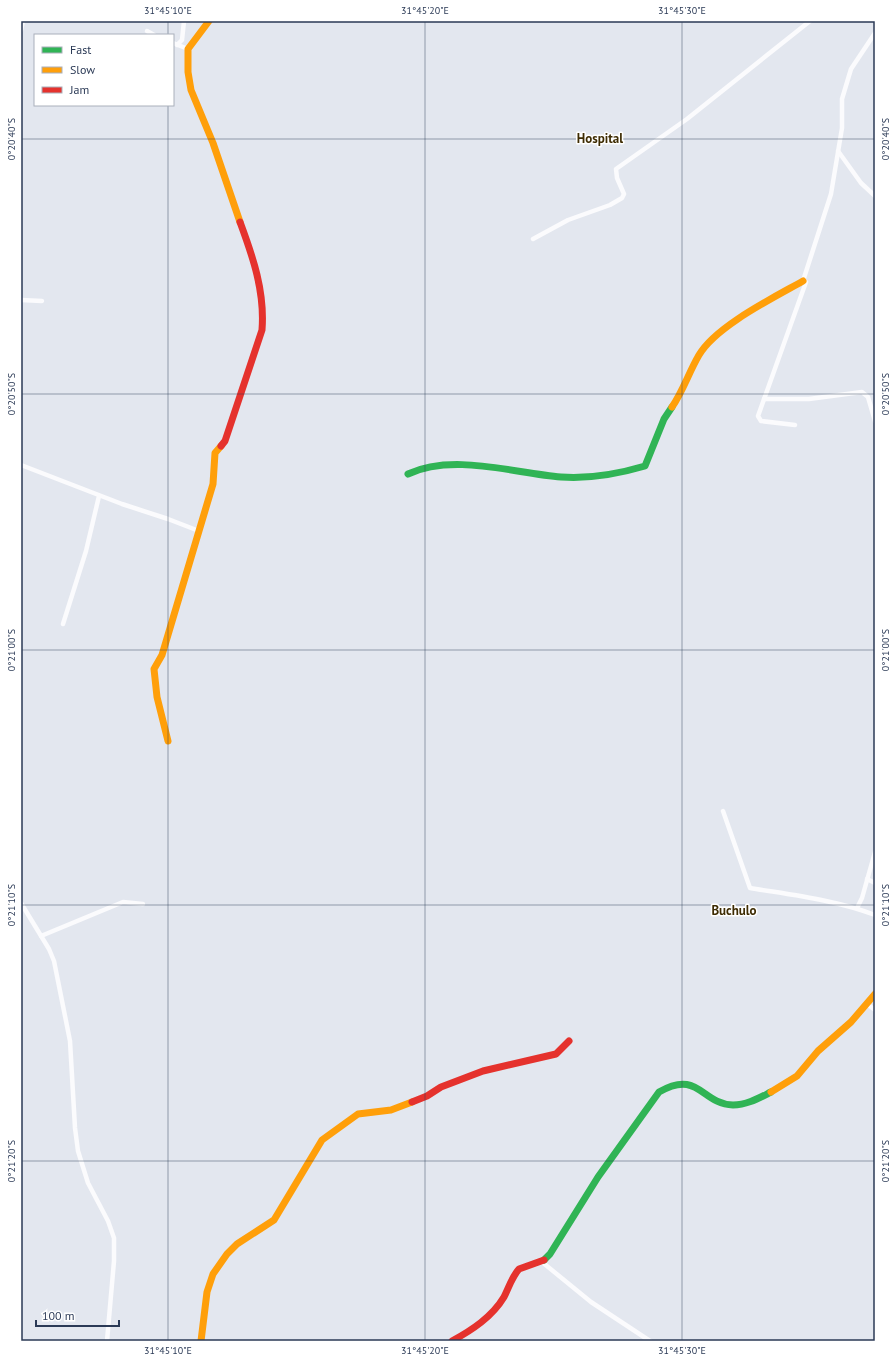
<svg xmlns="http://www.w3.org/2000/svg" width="896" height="1362" font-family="'PT Sans',sans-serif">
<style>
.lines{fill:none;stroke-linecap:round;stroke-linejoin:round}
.street{stroke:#fbfbfd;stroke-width:4.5}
.fast{stroke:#30b455;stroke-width:7}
.slow{stroke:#ff9f0a;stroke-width:7}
.jam{stroke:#e5322d;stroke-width:7}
.ticks{fill:none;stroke:#2b3a56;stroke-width:1;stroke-opacity:0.45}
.labels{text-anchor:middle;stroke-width:3;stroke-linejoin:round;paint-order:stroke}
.quarter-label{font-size:13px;font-weight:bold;fill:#3e2c03;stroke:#fff}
.neatline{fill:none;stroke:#2b3a56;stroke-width:1.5}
.ticks-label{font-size:10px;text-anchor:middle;fill:#2b3a56}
</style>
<rect width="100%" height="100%" fill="#e3e7ef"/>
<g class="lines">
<g class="street">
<path d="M21,30L23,21"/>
<path d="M147,31L154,35"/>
<path d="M173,43L188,49"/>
<path d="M177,45L182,40L184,21"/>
<path d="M838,151L861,183L875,196"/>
<path d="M533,239L568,220L610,205L622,198L624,194L617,178L616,169L687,119L810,21"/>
<path d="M21,300L42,301"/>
<path d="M764,399H809L862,392L868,397L875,421"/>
<path d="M795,425L761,421L758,416L806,282L803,281L831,194L842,128V99L851,69L875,33"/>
<path d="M21,465L122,504L168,519L199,531"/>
<path d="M63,624L86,551L99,496"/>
<path d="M723,811L750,888C792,895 836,900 875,915"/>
<path d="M867,879L875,883"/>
<path d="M21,903L49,949L54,961L70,1041L75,1128L78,1151L88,1183L108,1221L114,1238V1261L107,1341"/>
<path d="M857,908L862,898L875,852"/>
<path d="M41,936L123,902L143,904"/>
<path d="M867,1004L875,1010"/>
<path d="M542,1262L591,1302L650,1341"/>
</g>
<g class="fast">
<path d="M408,474C453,453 513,473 561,477C589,479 618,474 645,466L664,419L672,407"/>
<path d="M544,1260L550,1254L598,1177L659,1092C699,1069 701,1104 733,1105C747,1105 759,1098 771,1092"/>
</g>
<g class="slow">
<path d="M209,21L188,49V72L191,90L213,143L240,222"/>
<path d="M672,407C683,391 689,372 699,355C716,326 773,298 803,281"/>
<path d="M168,741L157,697L154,669L162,655L213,484L215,453L221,446"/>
<path d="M771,1092L797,1076L818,1051L851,1022L875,994"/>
<path d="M201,1341L207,1292L213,1274L227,1254L237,1244L274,1220L322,1140L358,1114L391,1110L412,1102"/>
</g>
<g class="jam">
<path d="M221,446L225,441L262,330C265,292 253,257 240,222"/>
<path d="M412,1102L427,1096L441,1087L483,1071L556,1054L569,1041"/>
<path d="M452,1341C472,1330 492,1317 504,1297C509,1287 512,1277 519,1269L544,1260"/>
</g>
</g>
<path class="ticks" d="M168,21V35M425,21V1341M682,21V1341M168,105V1341M21,139H875M21,394H875M21,650H875M21,905H875M21,1161H875"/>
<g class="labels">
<g class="quarter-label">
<text x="600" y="143">Hospital</text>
<text x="734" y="915">Buchulo</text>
</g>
</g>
<rect width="896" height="1362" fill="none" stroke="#ffffff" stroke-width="44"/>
<rect x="34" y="34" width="140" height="72" fill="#ffffff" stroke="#aab0bb"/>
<rect x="42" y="47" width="20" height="6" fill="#30b455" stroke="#aab0bb"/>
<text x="70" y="54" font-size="12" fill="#2b3a56">Fast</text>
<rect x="42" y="67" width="20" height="6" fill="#ff9f0a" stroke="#aab0bb"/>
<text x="70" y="74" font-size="12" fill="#2b3a56">Slow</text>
<rect x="42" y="87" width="20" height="6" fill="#e5322d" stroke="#aab0bb"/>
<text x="70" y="94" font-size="12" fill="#2b3a56">Jam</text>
<path d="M36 1320v6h83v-6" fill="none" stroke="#2b3a56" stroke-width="2"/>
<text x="42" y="1320" font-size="12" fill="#2b3a56" stroke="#ffffff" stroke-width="3" paint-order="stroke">100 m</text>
<rect x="22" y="22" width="852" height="1318" class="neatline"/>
<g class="ticks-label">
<text x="168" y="14">31°45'10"E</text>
<text x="425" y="14">31°45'20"E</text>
<text x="682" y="14">31°45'30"E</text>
<text transform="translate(11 139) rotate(-90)" y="4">0°20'40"S</text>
<text transform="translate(885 139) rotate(-90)" y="4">0°20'40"S</text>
<text transform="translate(11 394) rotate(-90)" y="4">0°20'50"S</text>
<text transform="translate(885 394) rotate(-90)" y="4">0°20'50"S</text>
<text transform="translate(11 650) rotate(-90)" y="4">0°21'00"S</text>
<text transform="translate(885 650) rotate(-90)" y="4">0°21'00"S</text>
<text transform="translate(11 905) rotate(-90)" y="4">0°21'10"S</text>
<text transform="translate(885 905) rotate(-90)" y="4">0°21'10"S</text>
<text transform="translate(11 1161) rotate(-90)" y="4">0°21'20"S</text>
<text transform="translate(885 1161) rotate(-90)" y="4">0°21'20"S</text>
<text x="168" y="1354">31°45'10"E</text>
<text x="425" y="1354">31°45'20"E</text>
<text x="682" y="1354">31°45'30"E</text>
</g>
</svg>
